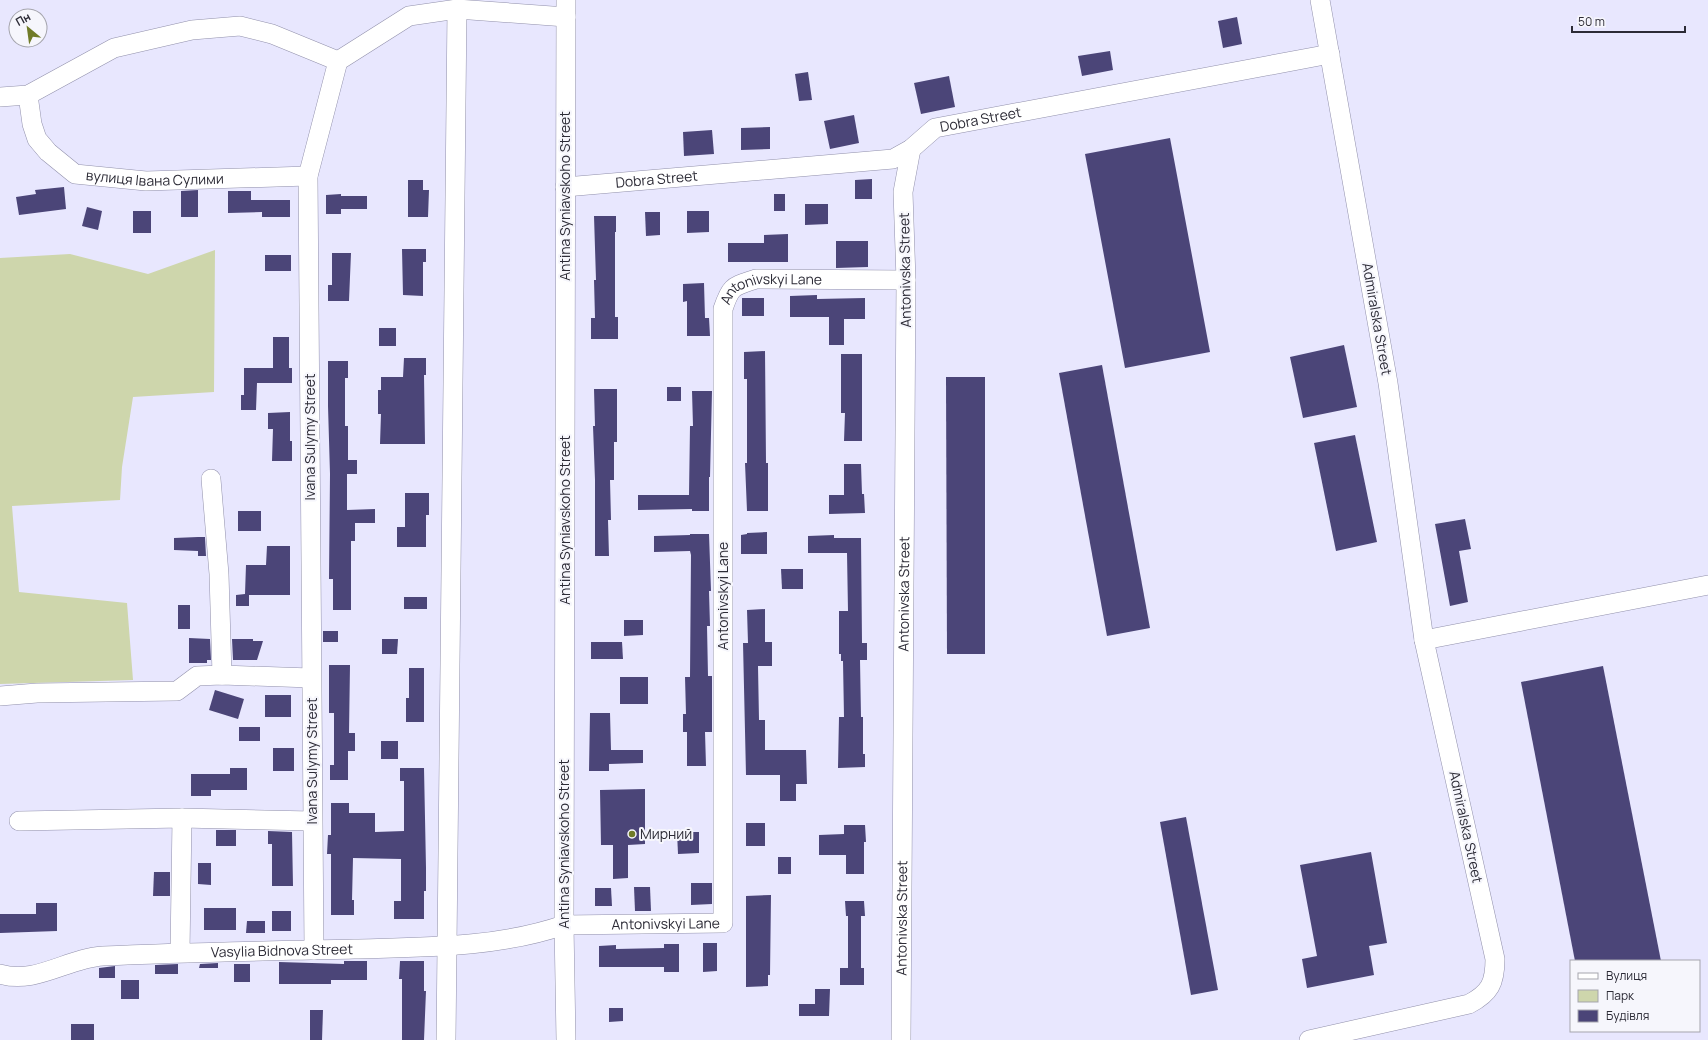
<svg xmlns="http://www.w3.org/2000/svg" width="1708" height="1040" font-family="Manrope,sans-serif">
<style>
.green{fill:#ced6ac}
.building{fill:#4b4578}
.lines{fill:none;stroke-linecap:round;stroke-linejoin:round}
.minor-casing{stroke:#9190ab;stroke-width:20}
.minor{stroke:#fff;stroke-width:19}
.poi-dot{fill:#707b28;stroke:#f6f6fc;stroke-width:1.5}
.labels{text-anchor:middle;stroke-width:4;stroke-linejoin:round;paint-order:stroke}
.street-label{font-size:14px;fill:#2c2b36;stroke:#f6f6fc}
.poi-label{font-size:14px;fill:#2c2b36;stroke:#f6f6fc;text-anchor:start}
</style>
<rect width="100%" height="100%" fill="#e8e7fe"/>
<path class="green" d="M215,250L214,392L133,397L122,467L120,500L12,506L19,592L127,603L133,680L0,684V258L70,254L148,274Z"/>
<g class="building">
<path d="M1237,17L1242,44L1223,48L1218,21Z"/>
<path d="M1110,51L1113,70L1082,76L1078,56Z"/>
<path d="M808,72L812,100L799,101L795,74Z"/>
<path d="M949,76L955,107L921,114L914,83Z"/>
<path d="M854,115L859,143L830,149L824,121Z"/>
<path d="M770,127V149L741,150V128Z"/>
<path d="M712,130L714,154L684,156L683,132Z"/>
<path d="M1170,138L1210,352L1125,368L1085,154Z"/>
<path d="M872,179V199H855V180Z"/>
<path d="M408,180H423V190H429L428,217H408Z"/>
<path d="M64,187L66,209L19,215L16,197L36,194L35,190Z"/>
<path d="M198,190V217H181V191Z"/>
<path d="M228,191H251V200H290V217H262V212L228,213Z"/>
<path d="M341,194V196H367V209H341V214H326V195Z"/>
<rect x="774" y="194" width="11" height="17"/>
<path d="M805,204H828V224L805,225Z"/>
<path d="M87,207L102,211L98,230L82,226Z"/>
<rect x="133" y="211" width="18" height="22"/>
<path d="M687,211H709V232L687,233Z"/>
<path d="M645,212H660V235L646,236Z"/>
<path d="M594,216H616V232H615V317H618V339H591V318H595L594,280H596Z"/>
<path d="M788,234V262H728V243H764V235Z"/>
<path d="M836,241H868V267L836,268Z"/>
<path d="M402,249H426V262H423V296L403,295Z"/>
<path d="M332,253H351L349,301H328V285H332Z"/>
<rect x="265" y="255" width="26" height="16"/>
<path d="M704,283L705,318H709L710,336H687V301L683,302V284Z"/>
<path d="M817,295V299L865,298V319H844V345H829V317H790V296Z"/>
<rect x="742" y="298" width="22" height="18"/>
<rect x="379" y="328" width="17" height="18"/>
<path d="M273,337H289V368H292V383H257L256,410H241V395H244V368H273Z"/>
<path d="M1344,345L1357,407L1303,418L1290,357Z"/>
<path d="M765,351L766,463H768V511H747L745,463H747V379H744V352Z"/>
<path d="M841,354H862V441H844L845,413H841Z"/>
<path d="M404,358H426V375H424L425,444H380L381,414H378V390H381V377H403Z"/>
<path d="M328,361H348V378H345V426H348V460H357V474H347V510L375,509V523H355V541H351V610H333V579H329L330,474L328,406Z"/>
<path d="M1102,365L1150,628L1107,636L1059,373Z"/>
<path d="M946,377H985V654H947Z"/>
<rect x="667" y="387" width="14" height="14"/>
<path d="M594,389H617V442H614V480H610L611,520H608L609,556H595V480L593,426H595Z"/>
<path d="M692,391H712L710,477H709V511H692V509L638,510V495H689L690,426H693Z"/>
<path d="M290,412V441H292V461H272L273,429H268V413Z"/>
<path d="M1355,435L1377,542L1336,551L1314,443Z"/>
<path d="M844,464H861L862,494H864L865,513L829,514V495H844Z"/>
<path d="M405,493H429V515H426V547H397V527H405Z"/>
<rect x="238" y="511" width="23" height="20"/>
<path d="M1465,519L1471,549L1459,551L1468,602L1450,606L1435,524Z"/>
<path d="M767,532V554H741V535L747,534V533Z"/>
<path d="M690,534H709L711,591H709L710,626H707L708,676H712V732H705L706,766H687V732H683V714H686L685,677H690L691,555L690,551L654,552V536L690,535Z"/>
<path d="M834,535V538H861L862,643H867V660H860L861,717H863V754H865V767L838,768L839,717H844L843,661H841V654H839V611H848L847,553H808V536Z"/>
<path d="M198,537H205L206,556H198V551L174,550V538Z"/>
<path d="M267,546H290V595H249V606H236V595L245,594L246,565H266Z"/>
<path d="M781,569H803V589H782Z"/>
<rect x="404" y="597" width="23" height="12"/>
<rect x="178" y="605" width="12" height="24"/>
<path d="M765,609V642H772V666H758L759,720H765V750H806L807,784H796V801H780V775H746L743,643H748L747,610Z"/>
<path d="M624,620H643V635L624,636Z"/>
<rect x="323" y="631" width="15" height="11"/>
<path d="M189,638L210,639L211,660H207V663H189Z"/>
<path d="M232,639H253V641H263L257,660H233Z"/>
<path d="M382,639H398L397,654H382Z"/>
<path d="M591,642H622L623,659H591Z"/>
<path d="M329,665H350L349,733H355V751H348V780H330V765H334V713H329Z"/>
<path d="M1603,666L1661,961H1575L1521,682Z"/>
<path d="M409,668H424V722H406V698H409Z"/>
<rect x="620" y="677" width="28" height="27"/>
<path d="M215,690L244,699L238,719L209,710Z"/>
<rect x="265" y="695" width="26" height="22"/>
<path d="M590,713H610L611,750H643V763L609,764V771H589Z"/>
<rect x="239" y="727" width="21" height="14"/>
<rect x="381" y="741" width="17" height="18"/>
<rect x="273" y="748" width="21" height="23"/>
<path d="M230,768H247V790H211V796H191V774H230Z"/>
<path d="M400,768H424L426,868V891H424V919H394V901H401V859L353,858L352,900H354V915H331V854H327L328,835H331V803H349V813H375V832L404,831V781H400Z"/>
<path d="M645,789V844L628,845V878L613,879V845H601L600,790Z"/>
<path d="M1186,817L1218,990L1191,995L1160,822Z"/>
<rect x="746" y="823" width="19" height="23"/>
<path d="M844,825H865L866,842H864V874H846V855H819V835L844,834Z"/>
<rect x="216" y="830" width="20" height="16"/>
<path d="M268,831L292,832L293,886H272V844H268Z"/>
<path d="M677,832H699V853L678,854Z"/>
<path d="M1371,852L1387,943L1369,946L1374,975L1307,988L1302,959L1317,956L1300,865Z"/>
<rect x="778" y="857" width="13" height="17"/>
<path d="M198,863H211V885L198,884Z"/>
<path d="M154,872H170V896H153Z"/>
<path d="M691,883H712V904L691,905Z"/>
<path d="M634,887H650L651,911H635Z"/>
<path d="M595,888H611L612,906H595Z"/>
<path d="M771,895L770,975H768V986L746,987V896Z"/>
<path d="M845,901H864L865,916H861V968H864V985H840V968H848V916H846Z"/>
<path d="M36,903H57V931L0,933V914H36Z"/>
<rect x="204" y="908" width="32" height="22"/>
<rect x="272" y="911" width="19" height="20"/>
<path d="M247,921H265V933H246Z"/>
<path d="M703,943H717V971L703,972Z"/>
<path d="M664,944H679V972H664V967H599V946L616,945V949L664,948Z"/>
<path d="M344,961H367V980H331V984H279V962L344,964Z"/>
<path d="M400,961H424V991H426L424,1040H402V979H399Z"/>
<path d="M218,963V968H199L200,964Z"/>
<path d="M178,964V974H155V965Z"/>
<rect x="234" y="964" width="16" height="18"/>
<path d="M115,966V978H99V968Z"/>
<rect x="121" y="980" width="18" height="19"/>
<path d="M815,989H830L829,1016H799V1004H815Z"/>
<path d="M609,1008H623V1021L609,1022Z"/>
<path d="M310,1010H323L322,1040H310Z"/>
<rect x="71" y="1024" width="23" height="16"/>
</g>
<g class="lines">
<defs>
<g id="minor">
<path d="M566,0L564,925L566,1040"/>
<path id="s1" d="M28,95L32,124L37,139L48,152L75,174L146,181L308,176"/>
<path d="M0,97L28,95L114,48L192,30L240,26L272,34L338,61"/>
<path id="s2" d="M565,187L893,159L911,149L935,128L1330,54"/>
<path d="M211,479L219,574L222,675"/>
<path d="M1424,640L1708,585"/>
<path d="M0,696L37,693L177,691L197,676L222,675L311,678"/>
<path d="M19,821L182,818L312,821"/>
<path d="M314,950L308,176L338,61L409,16L457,9L566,17"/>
<path d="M180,952L182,818"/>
<path id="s3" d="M0,974C35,985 68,958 103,956C187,952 270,951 354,949C424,947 497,948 564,925L723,923V309C731,285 733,287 756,279L906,280"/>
<path d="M446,1040L457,9"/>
<path id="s4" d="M901,1040L906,280L903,192L911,149"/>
<path d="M1309,1040L1469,1004C1490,993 1495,983 1495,959L1424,640L1388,383L1320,0"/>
</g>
</defs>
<use href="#minor" class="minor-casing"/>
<use href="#minor" class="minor"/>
</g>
<circle class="poi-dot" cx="632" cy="834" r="4"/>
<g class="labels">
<g class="street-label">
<text dy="5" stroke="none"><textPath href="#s2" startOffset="428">Dobra Street</textPath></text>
<text dy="5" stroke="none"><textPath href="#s1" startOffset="177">вулиця Івана Сулими</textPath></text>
<text dy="5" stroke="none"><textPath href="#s2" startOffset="92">Dobra Street</textPath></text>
<text transform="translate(565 196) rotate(-90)" y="5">Antina Syniavskoho Street</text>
<text transform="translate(905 270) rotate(-91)" y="5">Antonivska Street</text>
<text dy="5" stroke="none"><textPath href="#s3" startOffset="1402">Antonivskyi Lane</textPath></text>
<text transform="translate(1377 319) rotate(80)" y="5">Admiralska Street</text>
<text transform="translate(310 437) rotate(-90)" y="5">Ivana Sulymy Street</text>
<text transform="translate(565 520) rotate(-90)" y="5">Antina Syniavskoho Street</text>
<text dy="5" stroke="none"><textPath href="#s4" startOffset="446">Antonivska Street</textPath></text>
<text transform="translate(723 596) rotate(-90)" y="5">Antonivskyi Lane</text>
<text transform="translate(312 761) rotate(-90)" y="5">Ivana Sulymy Street</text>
<text transform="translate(1466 827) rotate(78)" y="5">Admiralska Street</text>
<text transform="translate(564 844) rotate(-90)" y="5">Antina Syniavskoho Street</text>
<text dy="5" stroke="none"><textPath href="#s4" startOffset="122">Antonivska Street</textPath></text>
<text dy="5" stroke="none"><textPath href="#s3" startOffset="671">Antonivskyi Lane</textPath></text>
<text dy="5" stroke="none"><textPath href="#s3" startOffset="285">Vasylia Bidnova Street</textPath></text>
</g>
<g class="poi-label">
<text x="640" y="839">Мирний</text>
</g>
</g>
<rect x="1570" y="960" width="130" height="72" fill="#f6f6fc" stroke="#a5a5ad"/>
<rect x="1578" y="973" width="20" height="6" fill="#ffffff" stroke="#a5a5ad"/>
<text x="1606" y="980" font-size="12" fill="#2c2b36">Вулиця</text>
<rect x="1578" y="990" width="20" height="12" fill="#ced6ac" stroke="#a5a5ad"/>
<text x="1606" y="1000" font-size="12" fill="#2c2b36">Парк</text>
<rect x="1578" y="1010" width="20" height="12" fill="#4b4578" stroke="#a5a5ad"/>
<text x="1606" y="1020" font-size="12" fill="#2c2b36">Будівля</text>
<g transform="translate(28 28) rotate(331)"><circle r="19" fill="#f6f6fc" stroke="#a5a5ad"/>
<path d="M0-3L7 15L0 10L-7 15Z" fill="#707b28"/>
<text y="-6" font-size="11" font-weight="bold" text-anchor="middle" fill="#2c2b36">Пн</text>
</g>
<path d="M1572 26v6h113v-6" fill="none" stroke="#2c2b36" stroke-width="2"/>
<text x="1578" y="26" font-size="12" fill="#2c2b36" stroke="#f6f6fc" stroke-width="3" paint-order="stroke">50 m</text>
</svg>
